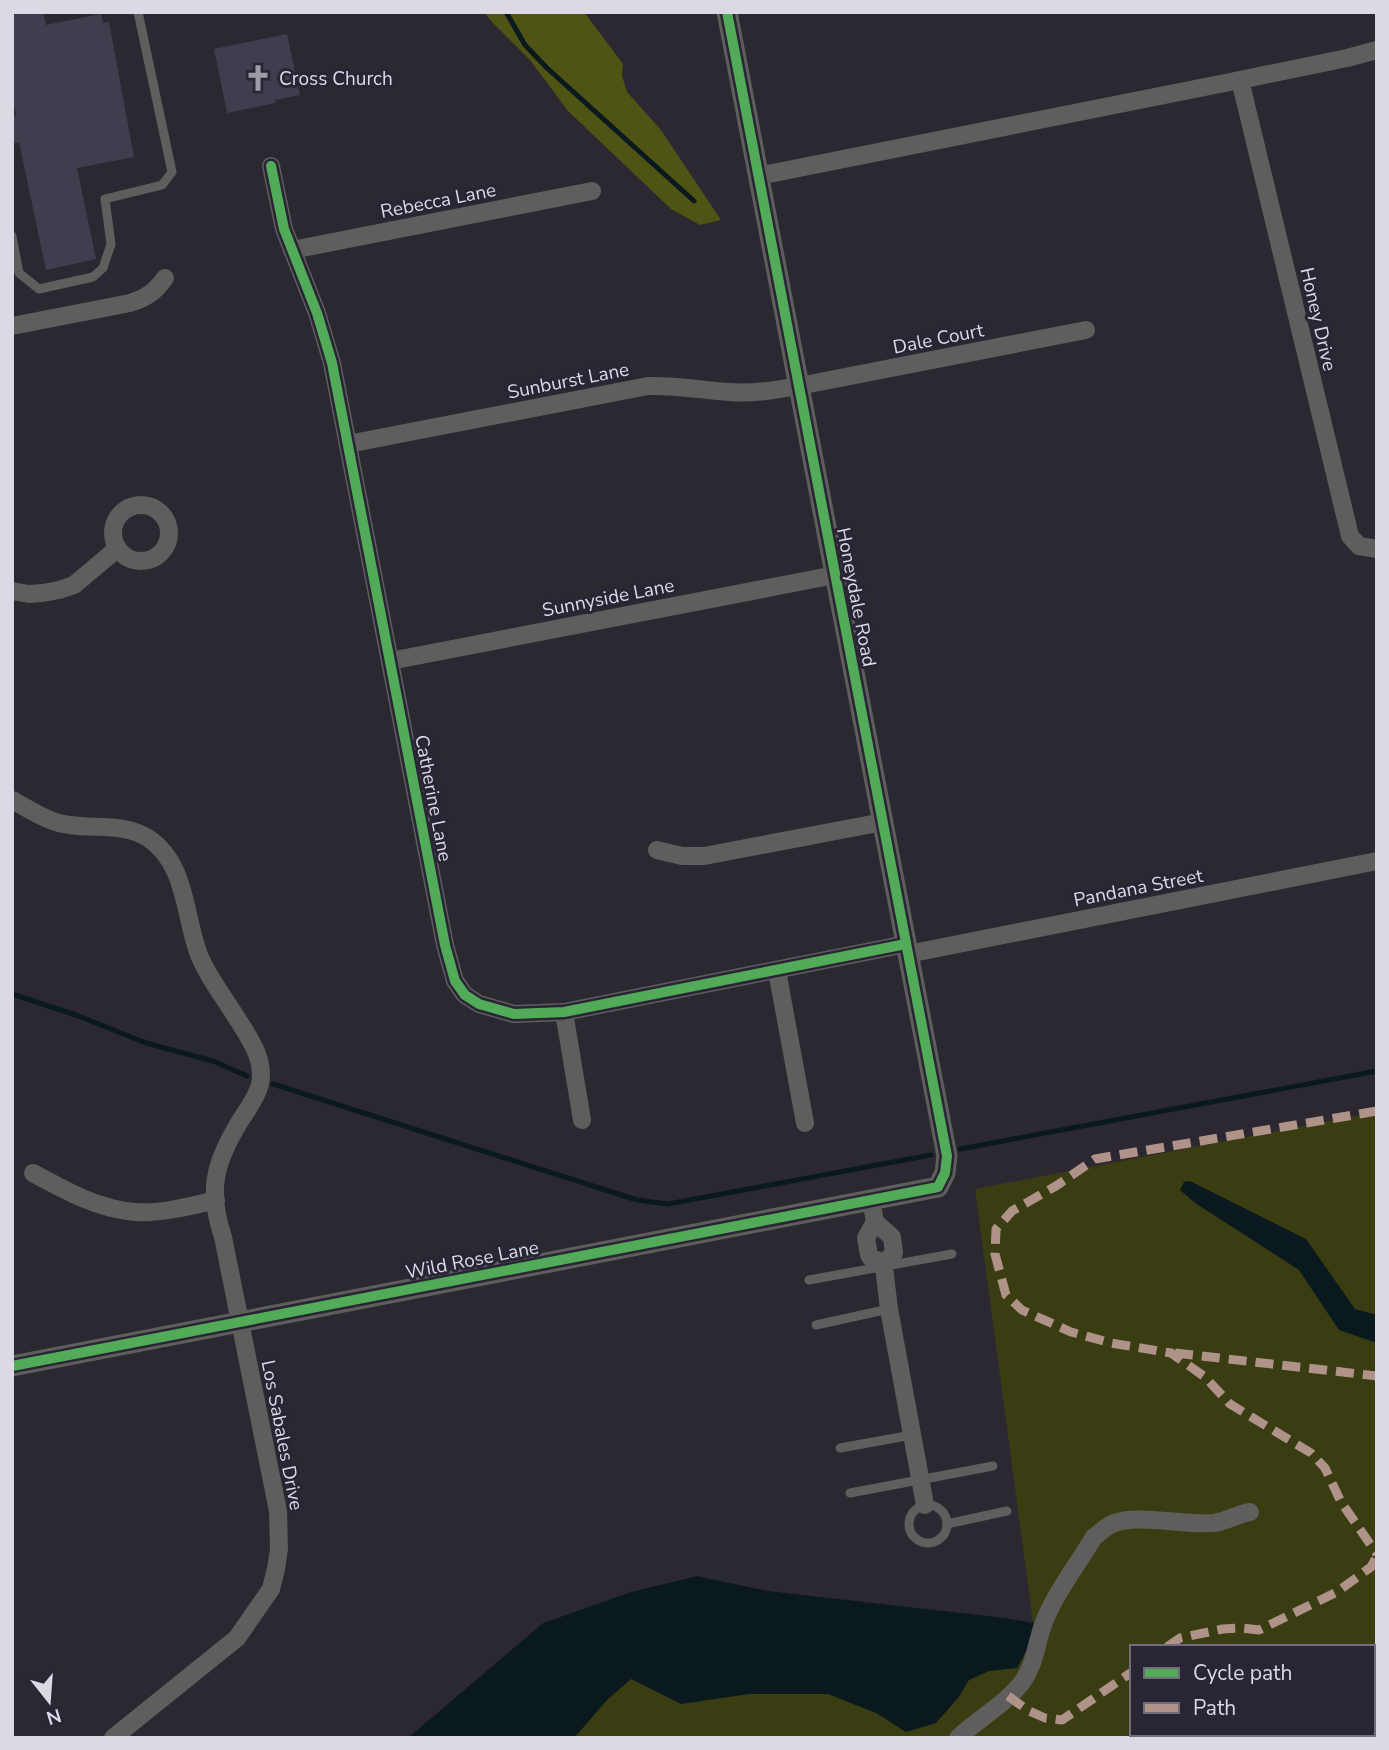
<svg xmlns="http://www.w3.org/2000/svg" width="1389" height="1750" font-family="'Nunito Sans',sans-serif">
<style>
.green{fill:#3a3d12;fill-rule:evenodd}
.forest{fill:#4f5314}
.water{fill:#0a191d}
.lines{fill:none;stroke-linecap:round;stroke-linejoin:round}
.stream{stroke:#0a191d;stroke-width:5}
.building{fill:#423d4e}
.service{stroke:#5f5e5c;stroke-width:9}
.minor{stroke:#5f5e5c;stroke-width:18}
.tertiary{stroke:#5f5e5c;stroke-width:21}
.quiet{stroke:#af9288;stroke-width:9;stroke-dasharray:18 9;stroke-linecap:butt}
.cycleway-casing{stroke:#292535;stroke-width:15}
.cycleway{stroke:#51ab58;stroke-width:10}
.labels{text-anchor:middle;stroke-width:6;stroke-linejoin:round;paint-order:stroke}
.poi-label{font-size:19px;fill:#dcd9e5;stroke:#292535;text-anchor:start}
.street-label{font-size:19px;fill:#dcd9e5;stroke:#292535}
</style>
<rect width="100%" height="100%" fill="#2b2832"/>
<path class="green" d="M1377,1112V1738H408L543,1623L631,1592L697,1576L768,1591L1006,1618L1033,1623L975,1189ZM1132,1647H1373V1734H1132Z"/>
<path class="forest" d="M484,12H584L623,64L622,76L627,92L661,130L721,220L700,225L671,209L568,111L530,60L493,23Z"/>
<g class="water">
<path d="M1190,1181L1306,1239L1355,1309L1377,1315V1343L1339,1330L1299,1270L1195,1203L1180,1190L1184,1182Z"/>
<path d="M697,1576L768,1591L1006,1618L1034,1623L1028,1648L1017,1668L989,1671L969,1680L958,1698L936,1723L906,1732L876,1713L828,1694H749L681,1704L631,1679L607,1700L574,1738H408L543,1623L631,1592Z"/>
<path d="M1138,1734H1327L1332,1738H1136Z"/>
</g>
<g class="lines">
<g class="stream">
<path d="M506,12L525,45L547,68L694,201"/>
<path d="M12,994L76,1015L146,1043L213,1061L247,1076"/>
<path d="M273,1084L637,1200L668,1204L931,1155"/>
<path d="M960,1149L1377,1071"/>
</g>
</g>
<g class="building">
<path d="M12,12H43L46,25L101,14L103,23L109,22L134,157L77,168L96,259L46,270L19,142L12,144V116L16,115L12,96Z"/>
<path d="M287,34L300,95L275,100L276,103L227,113L214,49Z"/>
</g>
<g class="lines">
<g class="service">
<path d="M12,236L19,273L39,289L93,277L103,268L111,244L105,199L162,185L172,172L138,12"/>
<path d="M809,1280L952,1254"/>
<path d="M816,1325L889,1309"/>
<path d="M840,1448L912,1435"/>
<path d="M850,1493L993,1466"/>
<circle cx="928" cy="1524" r="19"/>
<path d="M947,1524L1007,1511"/>
</g>
<g class="minor">
<path d="M1377,50L1347,58L1240,80L1350,536L1359,546L1377,549"/>
<path d="M271,166L284,229L317,313L332,363L445,945L455,981L465,995L479,1004L514,1014L564,1012L906,944"/>
<path d="M758,176L1240,80"/>
<path d="M292,250L592,191"/>
<path d="M12,326L130,303C146,298 155,292 165,278"/>
<path d="M348,444L648,386C675,385 702,390 729,392C753,394 776,390 799,386L1086,330"/>
<circle cx="141" cy="533" r="28"/>
<path d="M12,591L29,594L43,593L59,590L74,585L118,548"/>
<path d="M390,661L835,575"/>
<path d="M12,800C31,810 49,823 70,825C96,829 125,823 148,838C186,863 184,913 198,952C205,973 226,1000 238,1020C250,1039 265,1060 260,1084C257,1097 247,1110 240,1121C215,1162 207,1190 223,1237L278,1511L279,1549L276,1569L271,1589L237,1638L113,1738"/>
<path d="M657,850L682,856H704L883,822"/>
<path d="M908,954L1377,861"/>
<path d="M777,971L805,1123"/>
<path d="M564,1012L582,1120"/>
<path d="M33,1173C64,1190 98,1209 135,1212C159,1214 192,1206 216,1200"/>
<path d="M871,1200L875,1222L892,1237L894,1253L884,1263V1267L889,1309L925,1505"/>
<path d="M875,1222L866,1238L869,1255L871,1258L884,1263"/>
<path d="M958,1738C979,1718 1006,1704 1023,1681C1035,1664 1036,1644 1043,1625C1053,1596 1078,1564 1094,1537C1100,1533 1105,1527 1112,1524C1136,1513 1185,1526 1214,1523C1227,1521 1238,1514 1250,1512"/>
</g>
<path class="tertiary" d="M12,1366L938,1187L945,1173L947,1156L727,12"/>
<g class="quiet">
<path d="M1377,1111L1095,1159L1056,1186L1012,1211L996,1229L995,1254L1006,1295L1022,1310L1071,1332L1111,1343L1171,1353L1205,1377L1230,1404L1311,1453L1325,1468L1341,1502L1377,1554"/>
<path d="M1175,1353L1377,1376"/>
<path d="M1167,1647L1180,1638L1223,1629L1242,1628L1259,1630L1337,1592L1371,1567L1377,1556"/>
<path d="M1008,1696L1029,1711L1045,1718L1062,1720L1132,1672"/>
</g>
<defs>
<g id="cycleway">
<path d="M271,166L284,229L317,313L332,363L445,945L455,981L465,995L479,1004L514,1014L564,1012L906,944"/>
<path d="M12,1366L938,1187L945,1173L947,1156L727,12"/>
</g>
</defs>
<use href="#cycleway" class="cycleway-casing"/>
<use href="#cycleway" class="cycleway"/>
</g>
<defs>
<symbol id="church-bare" viewBox="-9 -9 18 18"><path d="M-1.2-6h2.4v3.5h3.3v2.4h-3.3V6h-2.4V-.1h-3.3v-2.4h3.3Z" fill="#9e9ba6" stroke="#292535" stroke-width="2.5" paint-order="stroke"/></symbol>
</defs>
<g fill-rule="evenodd">
<use href="#church-bare" x="239" y="59" width="38" height="38"/>
</g>
<g class="labels">
<g class="poi-label">
<text x="279" y="85">Cross Church</text>
</g>
<g class="street-label">
<text transform="translate(438 200) rotate(-11)" y="7">Rebecca Lane</text>
<text transform="translate(1319 319) rotate(77)" y="7">Honey Drive</text>
<text transform="translate(938 338) rotate(-11)" y="7">Dale Court</text>
<text transform="translate(568 380) rotate(-11)" y="7">Sunburst Lane</text>
<text transform="translate(608 597) rotate(-11)" y="7">Sunnyside Lane</text>
<text transform="translate(857 597) rotate(79)" y="7">Honeydale Road</text>
<text transform="translate(434 798) rotate(79)" y="7">Catherine Lane</text>
<text transform="translate(1138 887) rotate(-11)" y="7">Pandana Street</text>
<text transform="translate(472 1259) rotate(-11)" y="7">Wild Rose Lane</text>
<text transform="translate(283 1435) rotate(79)" y="7">Los Sabales Drive</text>
</g>
</g>
<rect width="1389" height="1750" fill="none" stroke="#dcd9e5" stroke-width="28"/>
<rect x="1130" y="1645" width="245" height="91" fill="#292535" stroke="#716d7b" stroke-width="2"/>
<rect x="1144" y="1668" width="35" height="10" fill="#51ab58" stroke="#716d7b" stroke-width="2"/>
<text x="1193" y="1680" font-size="21" fill="#dcd9e5">Cycle path</text>
<rect x="1144" y="1703" width="35" height="10" fill="#af9288" stroke="#716d7b" stroke-width="2"/>
<text x="1193" y="1715" font-size="21" fill="#dcd9e5">Path</text>
<g transform="translate(49 1701) rotate(163)" stroke="#292535" stroke-width="5" paint-order="stroke">
<path d="M0-5L12 26L0 18L-12 26Z" fill="#dcd9e5"/>
<text y="-10" font-size="19" font-weight="bold" text-anchor="middle" fill="#dcd9e5">N</text>
</g>
</svg>
